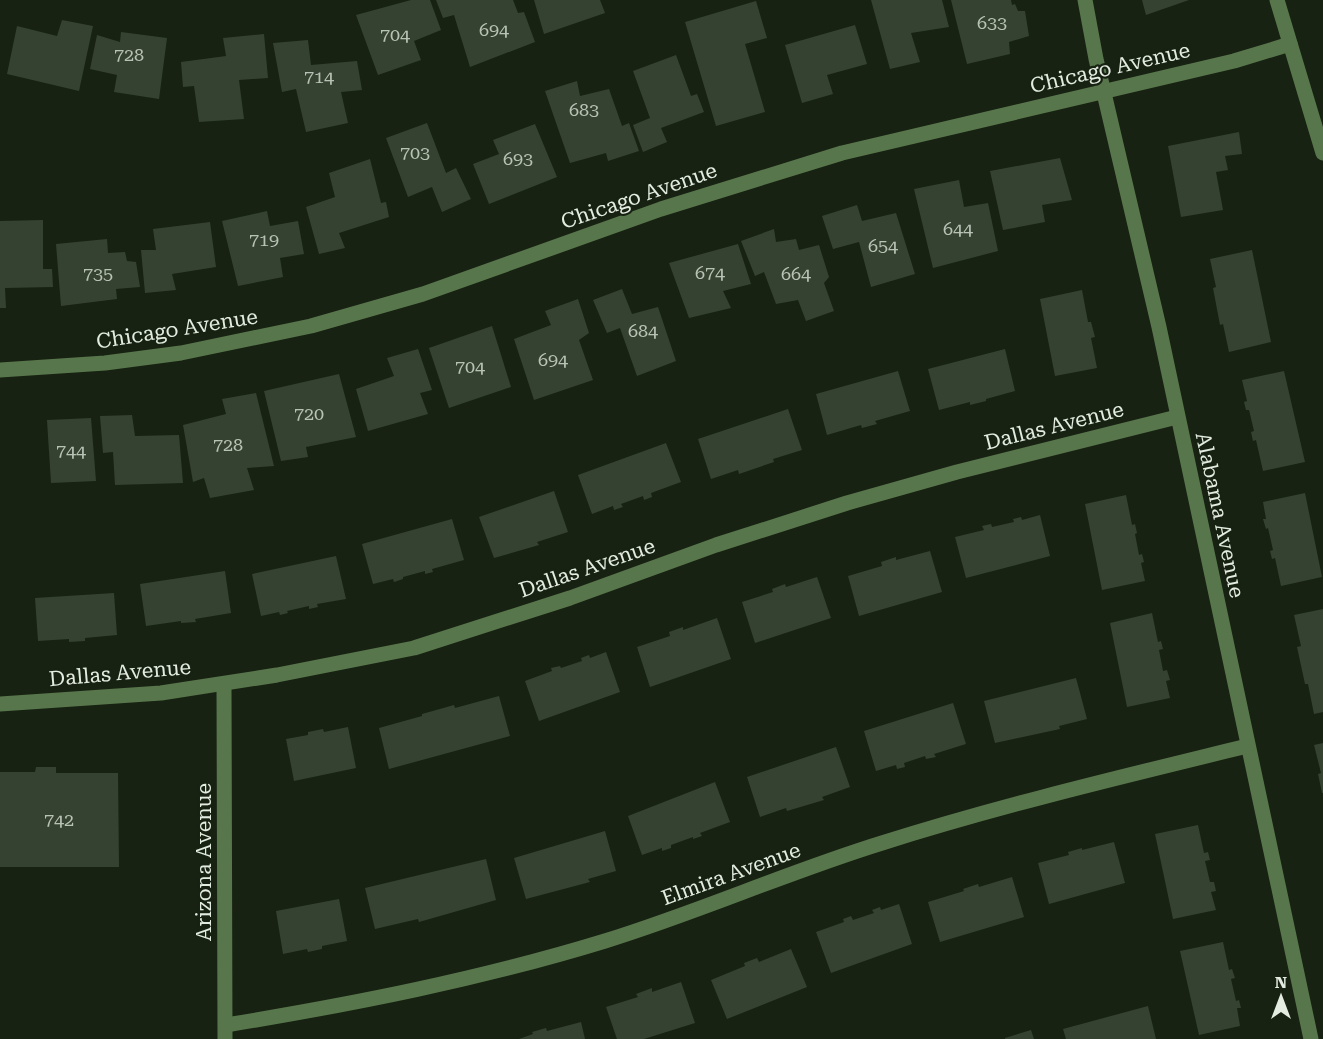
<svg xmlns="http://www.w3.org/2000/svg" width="1323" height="1039" font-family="'Roboto Serif',serif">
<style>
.building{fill:#364231}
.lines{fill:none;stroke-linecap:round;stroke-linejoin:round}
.minor{stroke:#58764b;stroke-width:15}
.labels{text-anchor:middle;stroke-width:4.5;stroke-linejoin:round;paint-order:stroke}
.number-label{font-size:18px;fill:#b8c2b5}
.street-label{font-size:21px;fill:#e4ece1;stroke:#172212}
</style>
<rect width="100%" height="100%" fill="#172212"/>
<g class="building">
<path d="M411,0H430L441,30L414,41L421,60L378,75L356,15Z"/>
<path d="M436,0H513L518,13L524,12L535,42L470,67L454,15L443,18Z"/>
<path d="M534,0H600L605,13L544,34Z"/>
<path d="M871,0H942L949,27L911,33L920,62L890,69Z"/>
<path d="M951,0H1011L1012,5L1015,4L1018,11H1025L1029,36L1009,42L1010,54L967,64Z"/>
<path d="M1142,0H1189L1146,15Z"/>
<path d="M756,1L767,38L745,44L765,112L716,126L685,22Z"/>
<path d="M62,20L93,26L79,91L7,74L17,26L57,36Z"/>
<path d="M855,25L867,64L827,75L833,94L802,103L785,45Z"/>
<path d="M121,32L167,38L159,99L114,92L117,75L90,69L97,35L120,42Z"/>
<path d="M264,34L268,78L239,80L244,119L199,122L194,86L183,87L181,62L226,56L223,38Z"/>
<path d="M308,40L311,65L357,61L362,90L341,92L348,123L306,132L296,89L282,92L273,43Z"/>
<path d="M676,55L691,96L697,94L704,112L661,128L667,142L643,152L633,125L650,118L633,71Z"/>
<path d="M577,81L580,96L609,89L622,126L629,123L639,151L608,161L606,153L570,163L545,91Z"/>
<path d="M427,123L446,173L456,168L471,199L442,212L432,187L408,197L386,138Z"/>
<path d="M535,124L557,177L489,204L473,164L499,154L493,140Z"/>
<path d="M1239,132L1242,154L1225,156L1228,170L1216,172L1223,210L1181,217L1168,146Z"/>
<path d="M1060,158L1072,200L1042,205L1045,222L1003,230L990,171Z"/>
<path d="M370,159L381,203L386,202L389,217L339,233L345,248L319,254L306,207L335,197L329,173Z"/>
<path d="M959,180L964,207L988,203L998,251L933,268L914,189Z"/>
<path d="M857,205L862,221L896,213L915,274L871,287L859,242L833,249L822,216Z"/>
<path d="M267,211L270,226L298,221L304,254L280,258L283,277L238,286L222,221Z"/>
<path d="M43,220V269H52L53,287L5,288L6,308H0V221Z"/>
<path d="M210,222L216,267L172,274L176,290L145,293L141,250H156L153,229Z"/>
<path d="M774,229L776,242L796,239L799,250L819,245L829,277L824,283L834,311L806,321L798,300L776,304L764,272L755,276L741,241Z"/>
<path d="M107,239L108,253L125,252L127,261L136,262L140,287L116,289L117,299L61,306L56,244Z"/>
<path d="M738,244L751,284L723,291L731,308L689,318L669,263Z"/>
<path d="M1252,250L1271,342L1229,352L1223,324L1220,325L1213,288L1216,287L1210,259Z"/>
<path d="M622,289L632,314L658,307L676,361L637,376L620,328L607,333L593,300Z"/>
<path d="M1082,290L1088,322H1091L1095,337L1091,338L1097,368L1055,376L1040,299Z"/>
<path d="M578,299L589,333L579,340L593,380L534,400L514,339L551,325L545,311Z"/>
<path d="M492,326L511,387L449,408L429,348Z"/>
<path d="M418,349L432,390L420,393L428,414L368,431L356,389L394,376L387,358Z"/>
<path d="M1005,349L1015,391L986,399V401L970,405V402L939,410L928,369Z"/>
<path d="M898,371L910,411L875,421L877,424L862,428L861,425L827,435L816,394Z"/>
<path d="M1284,371L1305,462L1263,471L1256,440L1253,441L1251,432L1254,431L1249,410H1246L1244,402L1247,401L1242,380Z"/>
<path d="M339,374L356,437L306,447L308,457L281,461L264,391Z"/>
<path d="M256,393L274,466L247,468L254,490L210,498L204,478L193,482L183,425L226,414L222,399Z"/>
<path d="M788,409L802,450L773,459L774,462L739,474L738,470L711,479L698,439Z"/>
<path d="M132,415L135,436L179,435L183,483L115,485L113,452L103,453L100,416Z"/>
<path d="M91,418L96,481L51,483L47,420Z"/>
<path d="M666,443L681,482L651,493L652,497L644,500L643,496L621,504L623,507L614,510L613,506L592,514L578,475Z"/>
<path d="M554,491L568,532L537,542L539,545L494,558L479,517Z"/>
<path d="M1305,493L1322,577L1281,586L1275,558L1272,559L1270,551L1273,550L1268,528L1266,529L1263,519H1266L1263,502Z"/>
<path d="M1126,495L1132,525L1135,524L1137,533L1135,534L1139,555L1142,554L1144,562L1141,563L1145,581L1102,590L1085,504Z"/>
<path d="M1040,515L1050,556L966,578L955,537L984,530L982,526L991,524L992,527L1014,522L1013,519L1021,517L1022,520Z"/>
<path d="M452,519L464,560L432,569L433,572L425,574V571L403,577V579L394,582L393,579L373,584L362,544Z"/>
<path d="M930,551L942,592L859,616L848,576L882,566L881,562L896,557V560Z"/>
<path d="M336,556L346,599L317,604L318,607L309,609V606L287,611L288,613L280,615L279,612L261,616L252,574Z"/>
<path d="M225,571L231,613L195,619L196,622L181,623V621L146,626L140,584Z"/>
<path d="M817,577L831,618L755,643L742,602L773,592L772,589L785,584L786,587Z"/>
<path d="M114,593L117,635L85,638V641L69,642V639L38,641L35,598Z"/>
<path d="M1323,609V712L1314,714L1308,684H1305L1297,647L1301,646L1294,615Z"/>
<path d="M1152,613L1158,642L1161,641L1163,649L1159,650L1163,671L1167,670L1170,680L1166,681L1170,698L1127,707L1110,623Z"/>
<path d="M717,618L731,659L650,687L637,647L670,636L669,632L683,627V630Z"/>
<path d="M606,652L620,692L539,721L525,681L552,671L551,668L560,666L561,668L582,661L581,658L589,655L590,658Z"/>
<path d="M1076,678L1087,719L1059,726L1060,729L995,743L984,701Z"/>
<path d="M499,696L510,736L389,769L379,728L422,716V714L454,705L455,708Z"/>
<path d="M953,703L966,744L934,754L936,757L926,759L925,756L904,763L905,767L897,769L896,765L876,771L864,731Z"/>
<path d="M348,727L356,768L294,781L286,739L308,735V732L323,729L324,732Z"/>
<path d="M1323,743V793H1322L1318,774L1321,773L1314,745Z"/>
<path d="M836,747L850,787L822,797L824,800L787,811L786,808L760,817L747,777Z"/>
<path d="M36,767H56V773H118L119,867H0V772H35Z"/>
<path d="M715,782L730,822L700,833L702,836L693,839V837L671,845V848L662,851V848L642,855L628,816Z"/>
<path d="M1198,825L1204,853L1208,852L1210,860L1205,861L1210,882H1214L1216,891L1211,892L1216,910L1173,919L1155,834Z"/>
<path d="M605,831L616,871L588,879L590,882L526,899L514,858Z"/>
<path d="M1114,842L1125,883L1049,904L1038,863L1069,855L1068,852L1082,848V850Z"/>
<path d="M486,859L496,900L419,922L418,919L375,929L365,888Z"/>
<path d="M1012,877L1024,917L940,942L928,902L964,891L963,889L978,884L979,887Z"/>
<path d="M339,899L347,941L322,946V949L308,952L307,949L283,954L276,911Z"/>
<path d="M899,904L912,944L831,973L816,932L844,922L843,919L851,916L853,920L874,913L872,910L880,907L881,910Z"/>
<path d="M1223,942L1229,970L1232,969L1235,978L1231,979L1236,1001L1239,1000L1241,1008H1237L1240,1026L1199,1035L1180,951Z"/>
<path d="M791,949L807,987L727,1019L711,980L745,966L744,963L757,958L759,962Z"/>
<path d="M681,982L695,1023L644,1039H617L606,1007L638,997L636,994L652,988V992Z"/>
<path d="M1148,1006L1156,1039H1066L1063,1029Z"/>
<path d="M581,1022L585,1039H519L533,1034L532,1032L546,1028L547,1031Z"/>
<path d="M1031,1030L1034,1039H1005V1038Z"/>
</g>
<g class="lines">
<g class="minor">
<path d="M1085,0L1096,59L1159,327L1311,1039"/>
<path d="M1277,0L1323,153"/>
<path d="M0,370L105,363L181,353L311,326L423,294L661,209L842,153L1234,61L1290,44"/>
<path d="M224,684L225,1039"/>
<path d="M0,704L161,693L277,675L414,648L570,598L716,545L847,503L957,472L1177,417"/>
<path d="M226,1025C354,1004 481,979 605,941C699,912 788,872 882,843C1002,805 1125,776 1247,746"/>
</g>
</g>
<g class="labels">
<g class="number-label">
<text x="992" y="29">633</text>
<text x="494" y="36">694</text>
<text x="395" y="41">704</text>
<text x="129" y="61">728</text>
<text x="319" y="83">714</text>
<text x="584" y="116">683</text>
<text x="415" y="159">703</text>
<text x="518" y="165">693</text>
<text x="958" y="235">644</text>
<text x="264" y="246">719</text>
<text x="883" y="252">654</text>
<text x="710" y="279">674</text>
<text x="98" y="280">735</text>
<text x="796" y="280">664</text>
<text x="643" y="337">684</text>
<text x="553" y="366">694</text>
<text x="470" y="373">704</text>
<text x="309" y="420">720</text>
<text x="228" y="451">728</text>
<text x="71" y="457">744</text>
<text x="59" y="826">742</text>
</g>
<g class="street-label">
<text transform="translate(1110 68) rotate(-13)" y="7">Chicago Avenue</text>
<text transform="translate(639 196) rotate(-19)" y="7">Chicago Avenue</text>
<text transform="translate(177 329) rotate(-9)" y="7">Chicago Avenue</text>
<text transform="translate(1054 426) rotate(-14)" y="7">Dallas Avenue</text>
<text transform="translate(1220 515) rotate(78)" y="7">Alabama Avenue</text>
<text transform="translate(587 568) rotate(-19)" y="7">Dallas Avenue</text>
<text transform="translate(120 673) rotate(-5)" y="7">Dallas Avenue</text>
<text transform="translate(204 862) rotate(-90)" y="7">Arizona Avenue</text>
<text transform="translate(731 874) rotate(-20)" y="7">Elmira Avenue</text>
</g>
</g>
<g transform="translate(1281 997)" stroke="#172212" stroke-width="4.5" paint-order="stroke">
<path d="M0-4.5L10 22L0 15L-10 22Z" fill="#e4ece1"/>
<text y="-9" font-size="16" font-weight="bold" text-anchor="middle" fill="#e4ece1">N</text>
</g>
</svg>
